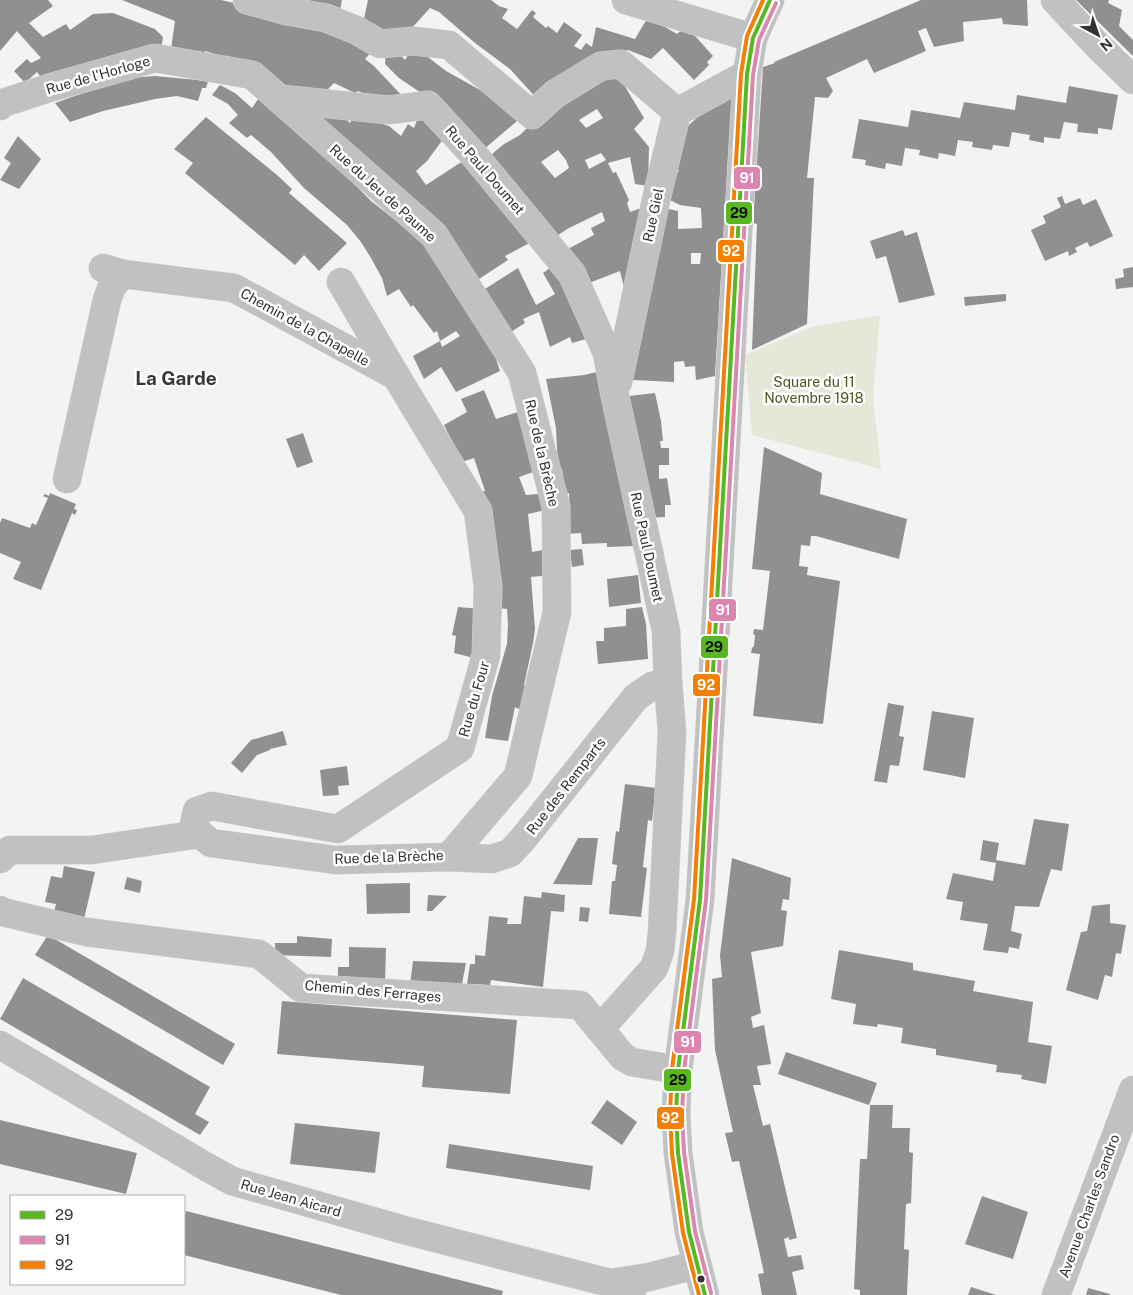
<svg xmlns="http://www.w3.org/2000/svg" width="1133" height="1295" font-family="'Public Sans',sans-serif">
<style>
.green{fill:#e5e8d9}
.building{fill:#909090;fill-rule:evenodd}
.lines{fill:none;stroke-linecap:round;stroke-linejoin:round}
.minor-casing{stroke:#cfd1d0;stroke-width:29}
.minor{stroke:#c1c1c1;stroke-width:28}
.bus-1-casing{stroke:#fff;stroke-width:8}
.bus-2-casing{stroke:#fff;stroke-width:8}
.bus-3-casing{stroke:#fff;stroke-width:8}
.bus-1{stroke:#59b822;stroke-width:4}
.bus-2{stroke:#dc86af;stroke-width:4}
.bus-3{stroke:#f67e00;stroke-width:4}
.bus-dot{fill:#313332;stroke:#fff;stroke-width:2}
.labels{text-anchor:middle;stroke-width:5;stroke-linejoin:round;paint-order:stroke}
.street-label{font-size:14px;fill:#313332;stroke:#fff}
.park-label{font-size:14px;fill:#4f5420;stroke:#fff}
.district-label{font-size:19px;font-weight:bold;fill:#363938;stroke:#fff}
.line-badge{stroke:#fff;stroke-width:2}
.badge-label{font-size:14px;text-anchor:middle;font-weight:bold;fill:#fff}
.pale-badge-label{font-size:14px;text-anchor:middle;font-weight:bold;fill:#111}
</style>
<rect width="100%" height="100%" fill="#f2f4f3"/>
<path class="green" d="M880,315L873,398L881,469L752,435L745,355L814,326Z"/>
<g class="building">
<path d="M0,0H48L53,6L29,23L43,37L66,24L70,30L93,14L113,13L155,29L163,37L161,50L47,85L37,72L25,83L14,71L27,59L31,63L41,58L17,31L0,51Z"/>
<path d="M122,0H221L290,16L374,49L365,59L374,66L404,98L380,101L358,91L355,93L334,83L319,98H303L224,57L205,51L200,63L171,49L175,21Z"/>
<path d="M265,0H342L340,10Z"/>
<path d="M368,0H491L499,6L508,9L502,18L517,29L532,10L536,13L533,17L546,28L548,26L557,33L564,22L582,35L574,46L581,50L586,43L592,47L596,27L635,39L648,17L677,34L686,26L688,28L713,56L707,62L709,65L694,80L663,48L651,59L628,50L608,59L539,101L510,69L475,43L439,12L430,8L411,29L405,27L401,39L362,28Z"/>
<path d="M921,0H1027L1028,26L1003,24L1002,18L963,22L964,41L934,47L926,28L918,31L926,51L874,73L867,59L826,78L833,91L828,98L815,97L807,178H814L807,324L752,350L757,224L753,223L763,67L775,63L774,62Z"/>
<path d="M1076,0H1109L1108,3L1122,10L1119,26L1133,40V56Z"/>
<path d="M411,50L424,54L446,71L491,96L493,95L517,121L483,150L427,97L399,78L385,64L386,51L400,54L405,60Z"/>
<path d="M615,70L644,118L634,129L649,147L648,186L635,184L630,157L608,163L613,173L616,172L629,200L627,203L630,212L644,207L624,287L620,271L584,285L566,250L594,235L591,228L605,221L602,212L569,228L552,239L486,159L504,144L520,135L535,120ZM597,109L603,118L586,128L579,120ZM558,150L566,160L569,168L555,178L541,162ZM601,153L606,160L589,169L585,160Z"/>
<path d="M155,76L208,81L206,88H202L198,101L177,96L155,99L103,111L70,122L55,103L97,88L131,78Z"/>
<path d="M220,85L235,93L252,108L261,95L319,148L371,201L417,237L441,262L481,313L500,371L456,392L441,367L424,379L413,356L440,341L437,331L434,333L413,305L411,307L399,289L387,296L382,278L371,258L361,242L347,225L304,188L271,152L251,135L247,138L229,123L238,115L228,104L212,95ZM456,331L460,336L442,347L440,341Z"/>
<path d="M1069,86L1118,95L1112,130L1098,128V134L1077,132L1078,124L1064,122L1060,139L1044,137V143L1029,140L1030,135L1012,132L1009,147L993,145L992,150L972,147L973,142L958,140L955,156L939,153L938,159L919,155L920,150L905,148L902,166L886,163L885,169L865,165L866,160L852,158L859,119L908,127L911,110L960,118L964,102L1015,110L1017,95L1066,103Z"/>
<path d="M732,93L715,376L696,380L695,366L685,367L684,361L674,362V382L633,380L632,367L664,208L678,211V229L702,228L701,208L680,205L666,198L670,179L679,171L671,162L680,137L689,125L708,107ZM691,253H701L700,264H691Z"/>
<path d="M317,112L341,114L350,123L355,115L389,126L401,136L408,124L414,128L419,115L447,134L427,161L416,171L426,185L469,157L537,239L505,256L508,260L479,279L454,242L334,141Z"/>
<path d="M206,117L277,175L292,189L289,193L347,243L319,271L304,255L295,265L185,173L193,163L174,149Z"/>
<path d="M18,136L41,159L19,189L0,180L11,163L4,158Z"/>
<path d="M1062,196L1065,204L1080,198L1083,205L1096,199L1113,236L1090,247L1087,242L1075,248L1077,252L1069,256L1068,251L1045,261L1031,230L1046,223L1043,216L1061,207L1057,198Z"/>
<path d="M903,230L905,236L917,232L935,295L899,303L886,256L876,259L870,241Z"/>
<path d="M557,263L593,337L572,343L570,337L550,347L539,312L523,319L525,323L506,335L495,305L485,289L518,268L536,305L555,294L543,273Z"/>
<path d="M1133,267V287L1116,289L1115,279L1124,277L1123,269Z"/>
<path d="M1006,294V301L965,306L964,297Z"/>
<path d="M601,371L635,546L607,547V543L582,544L581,533L567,534L565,519H570L569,493H564L562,469H558L556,428L546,379L584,375Z"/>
<path d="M484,390L496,419L524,410L539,470L519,477L526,495L549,493L550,509L528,514L532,552L548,549L551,575L531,577L535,629L533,643L524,685L533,688L528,714L515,707L508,741L485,738L492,696L507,644L508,625L507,609L499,608L479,492L485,491L474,458L462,462L444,425L467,412L461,399Z"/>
<path d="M655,393L661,421L663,441H660L661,448H669V465H659V479L667,478L671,505H665V517L649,518L629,396Z"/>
<path d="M303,433L313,462L297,468L286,439Z"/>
<path d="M764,447L822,473L820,494L907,519L899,559L816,536H811L810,546L801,545L799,566L808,567L807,575L840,581L823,724L753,716L760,654L751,653L752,648L754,646L755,635L753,634L754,629L763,630L770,571L752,569Z"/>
<path d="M50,493L76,504L74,509L77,510L75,515L72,513L41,590L13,579L21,562L0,553V523L2,518L30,528L32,523L36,525L48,498L43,496L45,494L49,496Z"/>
<path d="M582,549L584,565L572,567L570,550Z"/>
<path d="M638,575L641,603L609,607L607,579Z"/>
<path d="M458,607L481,609L478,659L454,653L456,636L452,635Z"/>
<path d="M642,607L646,624L648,659L598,664L596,641H604V628L626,626V609Z"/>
<path d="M888,703L904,706L899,736L904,737L899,766L890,765L887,783L874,781Z"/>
<path d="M932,711L974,718L965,778L923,770Z"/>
<path d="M283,731L287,745L270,749V750L257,755L242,773L231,763L251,740Z"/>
<path d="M347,766L349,785L338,786L339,795L323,796L320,770Z"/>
<path d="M625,784L656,788L652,821L648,820L643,867L647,868L641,917L609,914L612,881H615L617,865L612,864L616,831L619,832Z"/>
<path d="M1034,819L1069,824L1062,871L1051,869L1039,907L1015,906L1011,931L1022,934L1019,949L1009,947L1008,953L983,950L988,924L960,920L963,902L946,899L953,873L993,881L996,863L980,860L983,840L999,843L996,860L1025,865Z"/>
<path d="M578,838H598L592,885L553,884Z"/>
<path d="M732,858L791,878L789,900L783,899L781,910L787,911L783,946L751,952L761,1013L751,1017L753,1028L764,1025L771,1064L757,1066L761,1085H753L763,1126L770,1124L797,1238L789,1240V1237L784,1239L788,1257L801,1255L804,1269L792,1272L797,1295H762L758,1274L764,1273L739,1161L732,1162L725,1133L733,1132L715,1050L712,979L722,977L720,955Z"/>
<path d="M64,866L95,872L84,919L54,912L56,904L45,902L51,876L62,878Z"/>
<path d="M127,877L142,881L140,893L124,889Z"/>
<path d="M410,883V913L367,914L366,884Z"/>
<path d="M542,892L565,895L564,912L551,911L543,987L491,980L490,985L467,984L470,964H475V955L485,956L489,916L508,918L507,924H521L524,896L541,898Z"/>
<path d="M428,895L447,896L432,911H427Z"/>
<path d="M1110,904V923L1126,925L1121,954L1116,953L1112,977L1105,975L1098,1000L1066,990L1081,932L1087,931L1092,906Z"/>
<path d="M580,907L590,908L588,922L579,921Z"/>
<path d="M48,935L235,1044L223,1065L35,955Z"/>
<path d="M297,936L332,939L331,957L275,955V943H297Z"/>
<path d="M349,947L386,948L385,984L338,981V967H349Z"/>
<path d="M839,950L913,963V970L975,981L973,991L1033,1002L1028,1042L1052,1046L1046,1084L1021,1079L1022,1075L996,1072L997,1065L936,1055V1049L901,1043L903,1028L878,1024L877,1027L853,1024L856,1004L831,999Z"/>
<path d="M413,961L466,963L462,984H410Z"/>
<path d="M23,978L210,1087L195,1114L209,1122L200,1135L0,1019Z"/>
<path d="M282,1001L517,1020L510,1094L422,1087L424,1066L277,1054Z"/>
<path d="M786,1052L877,1083L869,1105L778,1074Z"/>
<path d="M607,1100L637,1122L622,1145L591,1123Z"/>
<path d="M870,1105H893L892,1128H910L909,1152L913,1153L911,1203L906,1204L904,1249L909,1250L907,1295H860V1290L854,1289L860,1159H867Z"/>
<path d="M0,1120L137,1153L126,1194L0,1164Z"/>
<path d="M295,1123L380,1132L375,1173L290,1164Z"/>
<path d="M449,1144L593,1166L590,1190L446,1168Z"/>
<path d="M982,1196L1028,1212L1013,1259L965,1244Z"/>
<path d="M186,1211L503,1291L502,1295H341L184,1255V1221Z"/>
<path d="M971,1287L996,1295H968Z"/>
<path d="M1088,1288L1110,1294V1295H1086Z"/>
</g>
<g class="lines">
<defs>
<g id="minor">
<path d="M247,0L287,11L326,18L356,30L380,44L414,41L449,45L532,115L555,94L601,66L621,64L677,112"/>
<path d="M626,0L753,38"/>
<path d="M1055,0L1098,46L1133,80"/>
<path d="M280,99L389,110L428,105L474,155L572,274L607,353L615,396L666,631L668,682L672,732L662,932L660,951L654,968L600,1029"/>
<path d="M0,106L3,103L49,88L155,58L252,75L434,235L522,373L556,507L557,612L518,776L449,857"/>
<path d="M103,268L123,274L234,288L396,376"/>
<path d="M341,282L396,376L478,511L488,587L486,655L460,748L338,829L212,806L197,811L193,829L211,843L336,860L449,857L492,859L510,853L523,839L636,697L652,686L668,682"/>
<path d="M618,382L656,200L677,112L747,74"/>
<path d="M67,479L107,300L112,286L123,274"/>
<path d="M0,859L10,850H92L200,834"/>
<path d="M0,910L3,912L86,932L259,954L301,988L580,1005L623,1057L632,1062L678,1070"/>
<path d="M0,1045L205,1166L232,1181L404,1230L610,1283L632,1295"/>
<path d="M610,1283L649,1277L696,1265"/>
<path d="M705,1295L689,1232L678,1153L676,1114L678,1070L700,900L747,74L753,38L770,0"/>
<path d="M1056,1295L1133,1090"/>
</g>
</defs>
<use href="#minor" class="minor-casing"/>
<use href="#minor" class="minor"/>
<defs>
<path id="bus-1" d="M705,1295L689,1232L678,1153L676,1114L678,1070L700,900L747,74L753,38L770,0"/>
<path id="bus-2" d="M711,1293L695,1231L684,1152L682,1114L684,1071L706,900L753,75L759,40L776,3"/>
<path id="bus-3" d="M699,1295L683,1233L672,1154L670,1114L672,1069L694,899L741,74L747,36L763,0"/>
</defs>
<use href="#bus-1" class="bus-1-casing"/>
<use href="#bus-2" class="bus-2-casing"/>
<use href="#bus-3" class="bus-3-casing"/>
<use href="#bus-1" class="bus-1"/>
<use href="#bus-2" class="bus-2"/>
<use href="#bus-3" class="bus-3"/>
</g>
<circle class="bus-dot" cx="701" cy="1279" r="4.5"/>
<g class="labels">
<g class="street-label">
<text transform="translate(98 75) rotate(-16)" y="5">Rue de l'Horloge</text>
<text transform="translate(485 170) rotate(49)" y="5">Rue Paul Doumet</text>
<text transform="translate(383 193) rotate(42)" y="5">Rue du Jeu de Paume</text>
<text transform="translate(653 215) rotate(-78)" y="5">Rue Giel</text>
<text transform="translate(305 327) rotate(29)" y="5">Chemin de la Chapelle</text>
<text transform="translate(542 453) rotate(77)" y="5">Rue de la Brèche</text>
<text transform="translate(647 547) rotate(78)" y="5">Rue Paul Doumet</text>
<text transform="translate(474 699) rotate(-74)" y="5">Rue du Four</text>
<text transform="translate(566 786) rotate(-52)" y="5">Rue des Remparts</text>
<text transform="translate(389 857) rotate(-2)" y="5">Rue de la Brèche</text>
<text transform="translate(373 991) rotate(5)" y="5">Chemin des Ferrages</text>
<text transform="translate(291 1198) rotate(16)" y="5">Rue Jean Aicard</text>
<text transform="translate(1089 1206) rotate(-70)" y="5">Avenue Charles Sandro</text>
</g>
<g class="park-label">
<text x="814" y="387">Square du 11<tspan x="814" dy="16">Novembre 1918</tspan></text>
</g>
<g class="district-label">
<text x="176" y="385">La Garde</text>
</g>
</g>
<g class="line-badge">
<rect x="733" y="166" width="28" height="24" rx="5" fill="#dc86af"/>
<rect x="725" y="201" width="28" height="24" rx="5" fill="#59b822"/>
<rect x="717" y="239" width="28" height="24" rx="5" fill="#f67e00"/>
<rect x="708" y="598" width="29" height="24" rx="5" fill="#dc86af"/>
<rect x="700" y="635" width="29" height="24" rx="5" fill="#59b822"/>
<rect x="692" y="673" width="29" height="24" rx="5" fill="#f67e00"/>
<rect x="673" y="1030" width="29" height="24" rx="5" fill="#dc86af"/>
<rect x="663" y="1068" width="29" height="24" rx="5" fill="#59b822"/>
<rect x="656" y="1106" width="29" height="24" rx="5" fill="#f67e00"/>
</g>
<g class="badge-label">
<text x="747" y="183">91</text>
<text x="731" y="256">92</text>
<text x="723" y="615">91</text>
<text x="706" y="690">92</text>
<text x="688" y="1047">91</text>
<text x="670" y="1123">92</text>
</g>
<g class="pale-badge-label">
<text x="739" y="218">29</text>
<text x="714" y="652">29</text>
<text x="678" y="1085">29</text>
</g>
<rect x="10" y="1195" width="175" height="90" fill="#ffffff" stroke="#adadad"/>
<rect x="20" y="1211" width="25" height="8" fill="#59b822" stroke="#adadad"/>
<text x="55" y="1220" font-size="15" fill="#313332">29</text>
<rect x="20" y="1236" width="25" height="8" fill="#dc86af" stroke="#adadad"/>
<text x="55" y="1245" font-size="15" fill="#313332">91</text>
<rect x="20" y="1261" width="25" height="8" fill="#f67e00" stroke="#adadad"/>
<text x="55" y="1270" font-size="15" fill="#313332">92</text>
<g transform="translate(1098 35) rotate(140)" stroke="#ffffff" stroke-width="4" paint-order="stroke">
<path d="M0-4L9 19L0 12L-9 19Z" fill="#313332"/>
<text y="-8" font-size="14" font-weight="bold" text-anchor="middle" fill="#313332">N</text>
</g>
</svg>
